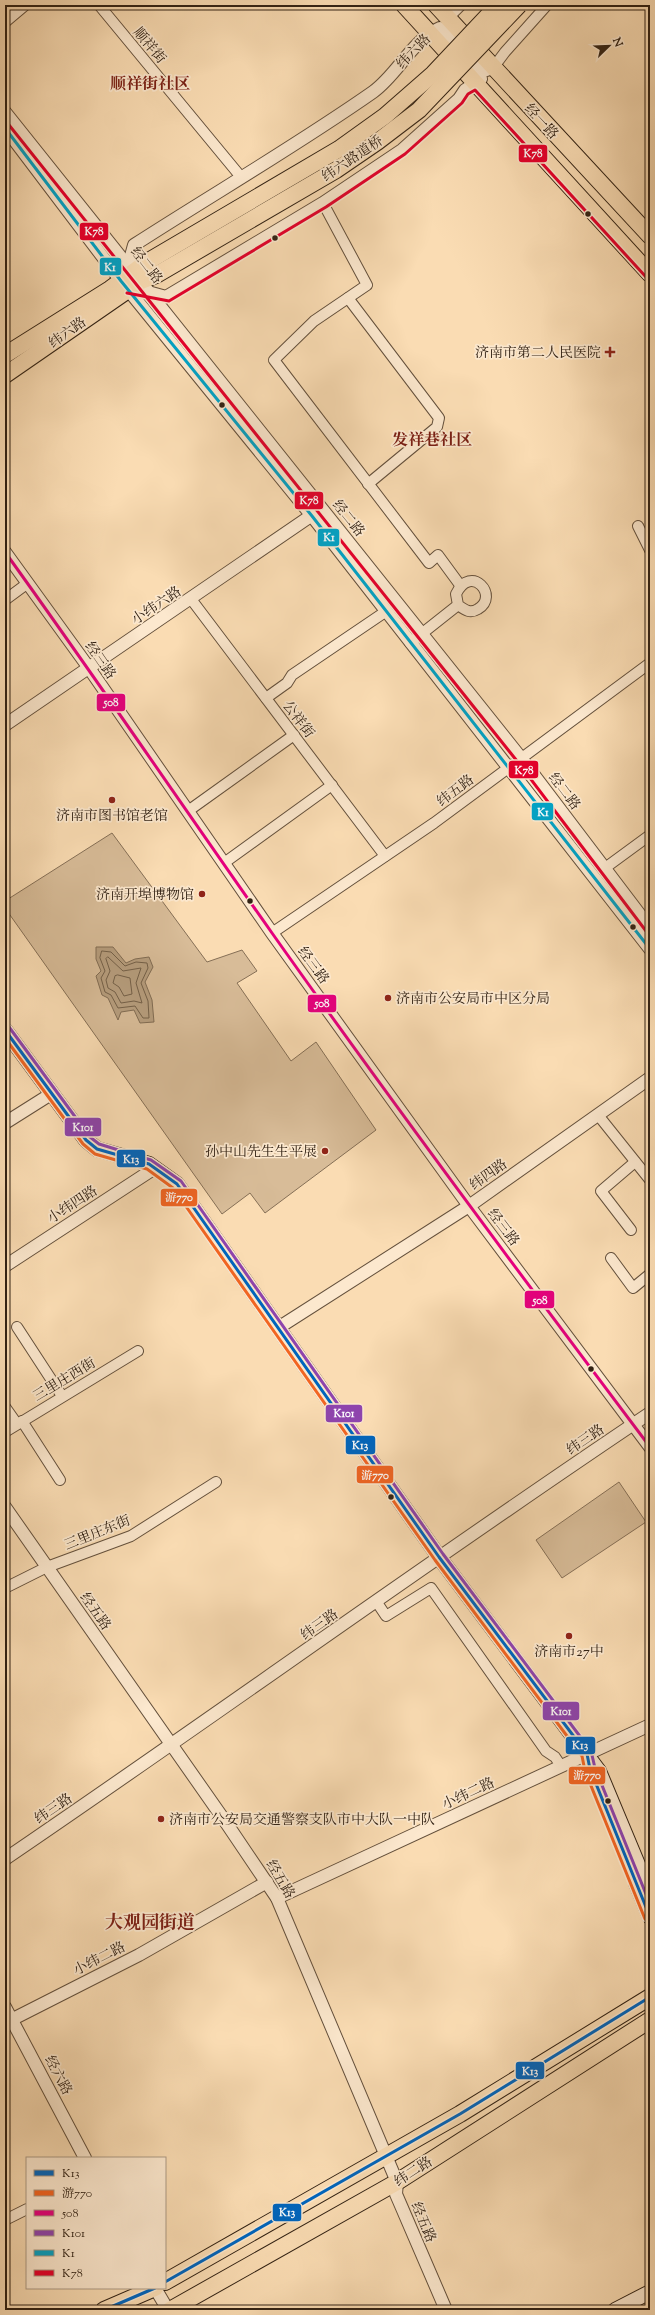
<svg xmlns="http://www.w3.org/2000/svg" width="655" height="2315" font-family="'Sorts Mill Goudy','Noto Serif SC',serif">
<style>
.green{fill:#d8bc98;stroke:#856f56}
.water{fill:#b69d7d;stroke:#816c53}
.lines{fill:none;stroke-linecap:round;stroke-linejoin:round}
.shore{stroke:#746048;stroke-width:1}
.minor-casing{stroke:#64503c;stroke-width:12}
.tertiary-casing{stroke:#64503c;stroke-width:14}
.secondary-casing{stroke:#322214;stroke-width:16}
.primary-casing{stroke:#322214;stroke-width:18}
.trunk-casing{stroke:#322214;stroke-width:18}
.minor{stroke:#fce8ce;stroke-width:10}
.tertiary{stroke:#fce8ce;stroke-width:12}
.secondary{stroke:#fce8ce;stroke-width:14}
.primary{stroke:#fadcb3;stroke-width:16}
.trunk{stroke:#fadcb3;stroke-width:16}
.primary-bridge-casing{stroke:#322214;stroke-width:18;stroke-linecap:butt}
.primary-bridge{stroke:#fadcb3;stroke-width:16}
.bus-1-casing{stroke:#fce8ce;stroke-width:6}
.bus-2-casing{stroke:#fce8ce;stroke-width:6}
.bus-3-casing{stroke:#fce8ce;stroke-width:6}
.bus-4-casing{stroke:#fce8ce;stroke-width:6}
.bus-5-casing{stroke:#fce8ce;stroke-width:6}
.bus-6-casing{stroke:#fce8ce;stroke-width:6}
.bus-1{stroke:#0065bd;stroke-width:3}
.bus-2{stroke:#f26522;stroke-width:3}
.bus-3{stroke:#e5007d;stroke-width:3}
.bus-4{stroke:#8e44ad;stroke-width:3}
.bus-5{stroke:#02a2c5;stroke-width:3}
.bus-6{stroke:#e4002b;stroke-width:3}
.bus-dot{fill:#322214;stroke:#fce8ce;stroke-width:1.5}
.poi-dot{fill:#8f2418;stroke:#fce8ce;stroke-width:1.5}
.labels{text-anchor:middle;stroke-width:3.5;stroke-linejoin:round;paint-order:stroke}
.street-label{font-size:14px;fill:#322214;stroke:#fce8ce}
.poi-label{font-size:14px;fill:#322214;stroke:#fce8ce;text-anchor:end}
.quarter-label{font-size:16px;font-weight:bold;fill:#7a1f14;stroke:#fce8ce}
.district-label{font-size:18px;font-weight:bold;fill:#7a1f14;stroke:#fce8ce}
.line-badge{stroke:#fce8ce;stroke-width:1.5}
.badge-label{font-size:11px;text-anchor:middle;font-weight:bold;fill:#fff}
</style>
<rect width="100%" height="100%" fill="#fadcb3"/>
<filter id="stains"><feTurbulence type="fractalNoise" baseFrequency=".005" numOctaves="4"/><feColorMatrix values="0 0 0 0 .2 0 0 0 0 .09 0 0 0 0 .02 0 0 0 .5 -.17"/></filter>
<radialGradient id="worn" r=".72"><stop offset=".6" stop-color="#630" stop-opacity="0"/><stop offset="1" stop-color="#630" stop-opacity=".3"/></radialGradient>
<g class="green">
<path d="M112,833L207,962L242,950L257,971L237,983L291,1061L316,1042L376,1130L265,1213L250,1193L222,1214L5,908V901Z"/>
<path d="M619,1482L646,1522L562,1578L536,1540Z"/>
</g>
<path class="water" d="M96,947H113L126,963L135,959L149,957L153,967L145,982L152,1000L154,1022L140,1023L134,1010L121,1012L118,1020L108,998L102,995L96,976L101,971L96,959Z"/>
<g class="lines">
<g class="shore">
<path d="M102,951L111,952L125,966L136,962L147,963L148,968L141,983L148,1001L149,1018H143L135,1006L118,1008L111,995L105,992L101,978L105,971L100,958Z"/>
<path d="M108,957L123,971L141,968L136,983L142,1003L134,1001L121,1003L115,992L108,988L106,980L110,971L106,959Z"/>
<path d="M118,975L130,978L132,994L124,996L119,987L113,983L115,976Z"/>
</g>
<defs>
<g id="minor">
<path d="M99,5L241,177"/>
<path d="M448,18L461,5"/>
<path d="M493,68L505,52L547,5"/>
<path d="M323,203L367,285L314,321L274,360L429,563L438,555L460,585"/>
<path d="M348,298L439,418L437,427L368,484"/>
<path d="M638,526L650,550"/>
<path d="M191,599L385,856"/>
<path d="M5,600L28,583"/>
<path d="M410,643L458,605C465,610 470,614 478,609C500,596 471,563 456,594L458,605"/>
<path d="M266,698L287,683L292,675L385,612"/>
<path d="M188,811L294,735"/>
<path d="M224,863L332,785"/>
<path d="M605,868L650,835"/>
<path d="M272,933L434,823L650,663"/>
<path d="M598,1115L650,1180"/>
<path d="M631,1230L601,1191L635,1162"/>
<path d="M611,1258L633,1288L650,1274"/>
<path d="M17,1327L62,1396"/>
<path d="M5,1407L17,1424"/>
<path d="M22,1421L60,1480"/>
<path d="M5,1432L138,1351"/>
<path d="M5,1588L47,1567L131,1536L216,1482"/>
<path d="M376,1601L386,1616L431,1588L546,1751L555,1757L561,1766"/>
<path d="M5,2220L27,2209"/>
</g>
<g id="tertiary">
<path d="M5,21L24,5"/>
<path d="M5,112L521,758L650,928"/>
<path d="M5,128L121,281L312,516L650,949"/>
<path d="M127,271L134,245C213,194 296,146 373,92C399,73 411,41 440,28L480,72L493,68"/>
<path d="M148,292L166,297L323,203L402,150L459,99L465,90L481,79"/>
<path d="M5,552L89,668L272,933L469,1206L650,1447"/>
<path d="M5,725L318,511"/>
<path d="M5,1123L51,1094"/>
<path d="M5,1266L155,1168"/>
<path d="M278,1328L469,1206L650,1078"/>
<path d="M5,1507L227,1824L277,1898L397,2182L396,2194L446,2310"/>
<path d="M5,1859C221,1712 433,1558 650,1413"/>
<path d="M277,1898L650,1725"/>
<path d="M5,2007L85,2158"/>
<path d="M5,2023L139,1955L267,1882"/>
<path d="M155,2288L168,2310"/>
</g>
<g id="secondary">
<path d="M5,1030L86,1140L97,1149L149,1164L177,1184L439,1557L599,1771L650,1893"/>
<path d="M636,1883L650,1917"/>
<path d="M615,2310L650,2292"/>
</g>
<g id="primary">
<path d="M404,5L650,274"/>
<path d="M436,5L650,236"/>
<path d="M5,355L110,289L147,262"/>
<path d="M5,375L141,281L156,275"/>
</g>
<g id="trunk">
<path d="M165,2282L460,2114L650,1997"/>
<path d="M104,2310L155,2288"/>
<path d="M170,2310L397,2182L650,2020"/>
</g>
</defs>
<use href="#minor" class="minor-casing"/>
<use href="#tertiary" class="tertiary-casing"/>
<use href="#secondary" class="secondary-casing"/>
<use href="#primary" class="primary-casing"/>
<use href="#trunk" class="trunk-casing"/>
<use href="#minor" class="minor"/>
<use href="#tertiary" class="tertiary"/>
<use href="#secondary" class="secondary"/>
<use href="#primary" class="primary"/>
<use href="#trunk" class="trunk"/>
<defs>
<g id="primary-bridge">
<path d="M147,262L339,149L385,116L433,74L498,5"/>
<path d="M156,275L336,170L377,142L419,110L519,5"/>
</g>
</defs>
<use href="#primary-bridge" class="primary-bridge-casing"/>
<use href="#primary-bridge" class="primary-bridge"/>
<defs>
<g id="bus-1">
<path d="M5,1030L86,1140L97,1149L149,1164L177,1184L439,1557L587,1754L590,1769L650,1917"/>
<path d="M165,2282L460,2114L650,1997"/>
<path d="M104,2310L155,2288"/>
</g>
<path id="bus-2" d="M5,1038L83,1144L95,1154L147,1169L173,1188L435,1560L582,1756L585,1771L645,1919"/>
<path id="bus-3" d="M5,552C96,678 183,807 272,933C395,1107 522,1277 650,1447"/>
<path id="bus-4" d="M9,1027L90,1137L99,1144L151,1160L181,1181L443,1554L591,1751L595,1768L650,1904"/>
<path id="bus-5" d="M5,128L121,281L312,516L650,949"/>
<g id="bus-6">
<path d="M5,120L517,761L646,931"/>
<path d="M127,293L169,301L326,207L405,154L462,103L468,94L475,90L646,277"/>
</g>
</defs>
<use href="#bus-1" class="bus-1-casing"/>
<use href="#bus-2" class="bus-2-casing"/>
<use href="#bus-3" class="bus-3-casing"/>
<use href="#bus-4" class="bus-4-casing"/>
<use href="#bus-5" class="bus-5-casing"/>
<use href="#bus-6" class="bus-6-casing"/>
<use href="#bus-1" class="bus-1"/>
<use href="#bus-2" class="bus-2"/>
<use href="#bus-3" class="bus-3"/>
<use href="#bus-4" class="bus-4"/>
<use href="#bus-5" class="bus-5"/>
<use href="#bus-6" class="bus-6"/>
</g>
<g class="bus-dot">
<circle cx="588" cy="214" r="3.5"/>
<circle cx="275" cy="238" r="3.5"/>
<circle cx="222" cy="405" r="3.5"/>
<circle cx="250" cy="901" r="3.5"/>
<circle cx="633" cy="927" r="3.5"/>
<circle cx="591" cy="1369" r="3.5"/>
<circle cx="391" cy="1497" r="3.5"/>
<circle cx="608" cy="1801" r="3.5"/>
</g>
<g class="poi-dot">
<path d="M608 346h4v4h4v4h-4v4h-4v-4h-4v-4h4z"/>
<circle cx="112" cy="800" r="4"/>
<circle cx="202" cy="894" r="4"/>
<circle cx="388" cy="998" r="4"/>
<circle cx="325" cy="1151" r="4"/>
<circle cx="569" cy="1636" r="4"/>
<circle cx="161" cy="1819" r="4"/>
</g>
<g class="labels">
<g class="street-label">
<text transform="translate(150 45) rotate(50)" y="5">顺祥街</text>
<text transform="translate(413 51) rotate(-46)" y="5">纬六路</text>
<text transform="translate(542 121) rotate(47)" y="5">经一路</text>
<text transform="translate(352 158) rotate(-34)" y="5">纬六路道桥</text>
<text transform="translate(147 265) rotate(52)" y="5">经二路</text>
<text transform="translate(67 332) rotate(-35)" y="5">纬六路</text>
<text transform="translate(349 518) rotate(51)" y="5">经二路</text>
<text transform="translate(156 605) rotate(-34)" y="5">小纬六路</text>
<text transform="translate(101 660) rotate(55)" y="5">经三路</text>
<text transform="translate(299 719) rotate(53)" y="5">公祥街</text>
<text transform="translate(455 790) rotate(-37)" y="5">纬五路</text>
<text transform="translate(565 791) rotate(53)" y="5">经二路</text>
<text transform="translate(314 965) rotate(54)" y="5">经三路</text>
<text transform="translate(488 1174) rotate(-35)" y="5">纬四路</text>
<text transform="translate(72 1204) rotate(-33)" y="5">小纬四路</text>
<text transform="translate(504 1227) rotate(53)" y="5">经三路</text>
<text transform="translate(64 1379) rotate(-31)" y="5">三里庄西街</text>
<text transform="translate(585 1439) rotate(-34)" y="5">纬三路</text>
<text transform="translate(97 1532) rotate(-22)" y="5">三里庄东街</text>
<text transform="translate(96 1611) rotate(55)" y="5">经五路</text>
<text transform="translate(319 1624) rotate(-35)" y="5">纬三路</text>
<text transform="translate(468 1793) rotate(-25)" y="5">小纬二路</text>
<text transform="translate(53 1808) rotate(-34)" y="5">纬三路</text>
<text transform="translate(281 1879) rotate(59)" y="5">经五路</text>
<text transform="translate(99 1958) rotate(-27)" y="5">小纬二路</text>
<text transform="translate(59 2075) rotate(62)" y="5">经六路</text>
<text transform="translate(413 2171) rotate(-33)" y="5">纬二路</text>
<text transform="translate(424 2222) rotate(67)" y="5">经五路</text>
</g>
<g class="poi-label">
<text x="601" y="357">济南市第二人民医院</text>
<text x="112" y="820" text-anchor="middle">济南市图书馆老馆</text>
<text x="194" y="899">济南开埠博物馆</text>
<text x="396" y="1003" text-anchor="start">济南市公安局市中区分局</text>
<text x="317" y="1156">孙中山先生生平展</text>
<text x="569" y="1656" text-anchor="middle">济南市27中</text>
<text x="169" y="1824" text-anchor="start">济南市公安局交通警察支队市中大队一中队</text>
</g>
<g class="quarter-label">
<text x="150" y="89">顺祥街社区</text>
<text x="432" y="445">发祥巷社区</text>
</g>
<g class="district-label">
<text x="150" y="1928">大观园街道</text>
</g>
</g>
<g class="line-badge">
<rect x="518" y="144" width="30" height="19" rx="4" fill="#e4002b"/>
<rect x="79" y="222" width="30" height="19" rx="4" fill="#e4002b"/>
<rect x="99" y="257" width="23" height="19" rx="4" fill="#02a2c5"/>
<rect x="294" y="491" width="30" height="19" rx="4" fill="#e4002b"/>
<rect x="317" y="528" width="23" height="19" rx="4" fill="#02a2c5"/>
<rect x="96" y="693" width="30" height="19" rx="4" fill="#e5007d"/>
<rect x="508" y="760" width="31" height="19" rx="4" fill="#e4002b"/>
<rect x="531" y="802" width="23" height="19" rx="4" fill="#02a2c5"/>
<rect x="307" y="994" width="30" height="19" rx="4" fill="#e5007d"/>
<rect x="64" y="1117" width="38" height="20" rx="4" fill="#8e44ad"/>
<rect x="116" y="1149" width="30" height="19" rx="4" fill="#0065bd"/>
<rect x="160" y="1188" width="38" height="19" rx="4" fill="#f26522"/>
<rect x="524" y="1290" width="31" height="19" rx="4" fill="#e5007d"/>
<rect x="325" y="1404" width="38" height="19" rx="4" fill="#8e44ad"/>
<rect x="345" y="1435" width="31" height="20" rx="4" fill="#0065bd"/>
<rect x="356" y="1465" width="38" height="19" rx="4" fill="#f26522"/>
<rect x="542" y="1701" width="38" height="20" rx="4" fill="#8e44ad"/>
<rect x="565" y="1736" width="31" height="19" rx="4" fill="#0065bd"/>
<rect x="568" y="1766" width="38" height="19" rx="4" fill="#f26522"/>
<rect x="515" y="2061" width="30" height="19" rx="4" fill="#0065bd"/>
<rect x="272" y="2203" width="30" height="19" rx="4" fill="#0065bd"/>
</g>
<g class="badge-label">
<text x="533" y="157">K78</text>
<text x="94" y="235">K78</text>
<text x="110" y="271">K1</text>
<text x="309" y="504">K78</text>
<text x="329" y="541">K1</text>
<text x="111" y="706">508</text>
<text x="524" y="774">K78</text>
<text x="543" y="816">K1</text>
<text x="322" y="1007">508</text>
<text x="83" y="1131">K101</text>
<text x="131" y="1163">K13</text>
<text x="179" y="1201">游770</text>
<text x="540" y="1304">508</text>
<text x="344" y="1417">K101</text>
<text x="360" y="1449">K13</text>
<text x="375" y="1479">游770</text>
<text x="561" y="1715">K101</text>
<text x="580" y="1749">K13</text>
<text x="587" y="1779">游770</text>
<text x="530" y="2075">K13</text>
<text x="287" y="2216">K13</text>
</g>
<rect width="655" height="2315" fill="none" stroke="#fadcb3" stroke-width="20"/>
<rect x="6" y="6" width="643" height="2303" fill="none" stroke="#322214" stroke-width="2"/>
<rect x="10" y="10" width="635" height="2295" fill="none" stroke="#322214"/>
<rect x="26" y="2157" width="140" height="132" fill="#fce8ce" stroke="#ab9984"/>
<rect x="34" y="2170" width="20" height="6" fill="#0065bd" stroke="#ab9984"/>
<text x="62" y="2177" font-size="12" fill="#322214">K13</text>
<rect x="34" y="2190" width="20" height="6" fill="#f26522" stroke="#ab9984"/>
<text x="62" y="2197" font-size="12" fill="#322214">游770</text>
<rect x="34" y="2210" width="20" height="6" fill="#e5007d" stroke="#ab9984"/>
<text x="62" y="2217" font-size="12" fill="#322214">508</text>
<rect x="34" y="2230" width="20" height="6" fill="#8e44ad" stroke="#ab9984"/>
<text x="62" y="2237" font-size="12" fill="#322214">K101</text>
<rect x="34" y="2250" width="20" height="6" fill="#02a2c5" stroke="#ab9984"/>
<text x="62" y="2257" font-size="12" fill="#322214">K1</text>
<rect x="34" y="2270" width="20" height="6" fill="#e4002b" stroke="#ab9984"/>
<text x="62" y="2277" font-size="12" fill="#322214">K78</text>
<g transform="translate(609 46) rotate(67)" stroke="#fce8ce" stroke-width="3" paint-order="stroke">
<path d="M0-3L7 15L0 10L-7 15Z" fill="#322214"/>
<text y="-6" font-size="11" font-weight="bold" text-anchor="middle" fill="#322214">N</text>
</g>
<rect width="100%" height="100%" filter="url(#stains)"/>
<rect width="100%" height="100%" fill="url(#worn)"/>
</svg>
